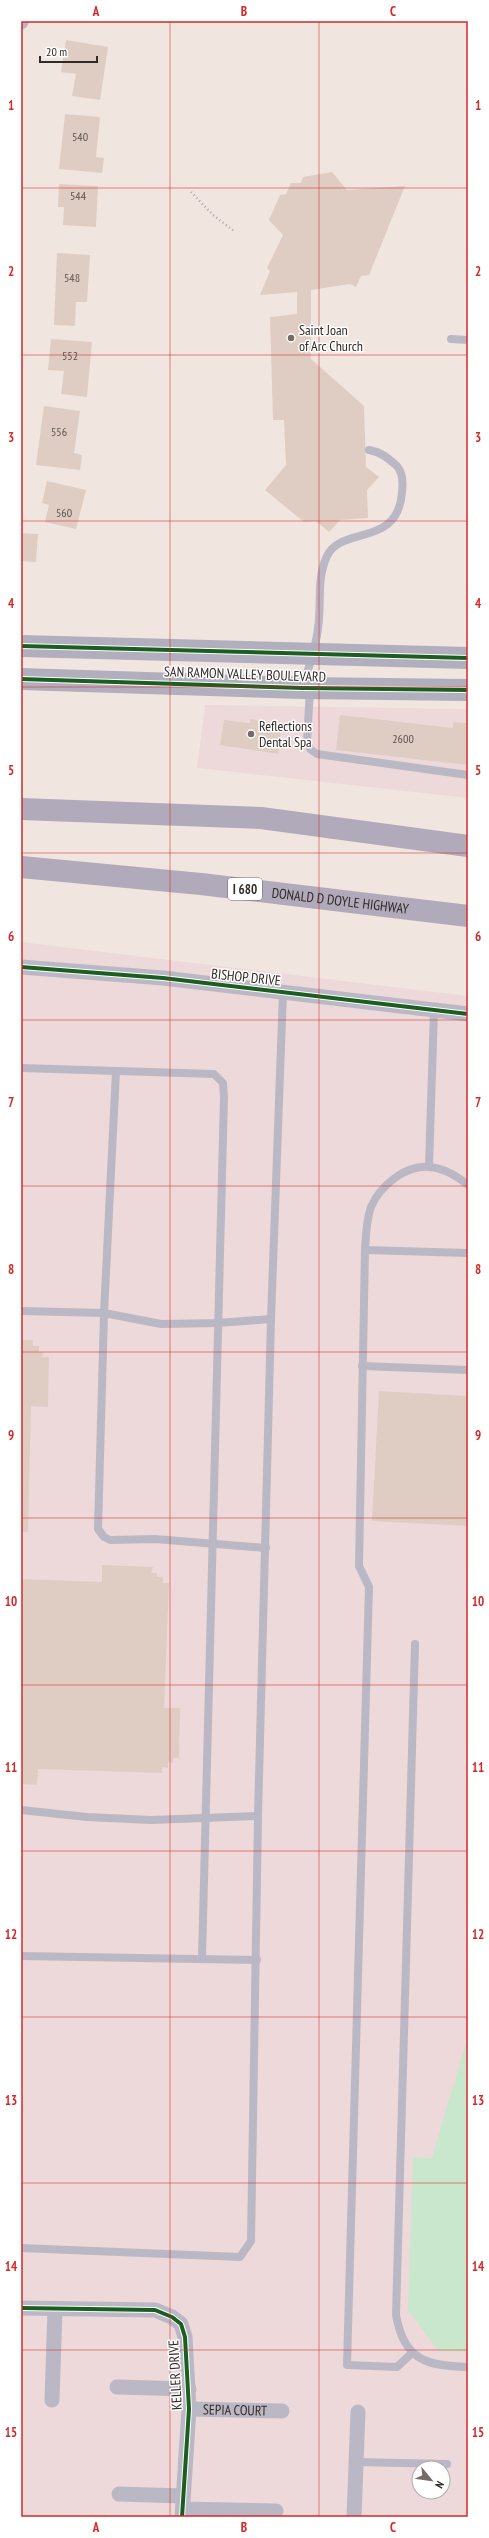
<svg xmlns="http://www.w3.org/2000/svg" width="489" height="2538" font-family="'PT Sans Narrow',sans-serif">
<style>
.commercial{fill:#edd9d9;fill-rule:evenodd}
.green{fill:#c9e7cc}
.building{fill:#dfcdc4}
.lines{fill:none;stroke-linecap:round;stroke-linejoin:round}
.path{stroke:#aaa6ae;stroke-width:2.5;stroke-dasharray:1 3;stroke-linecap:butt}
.lane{stroke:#bbb8c5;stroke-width:8}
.street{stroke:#bbb8c5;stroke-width:15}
.secondary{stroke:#b1aebe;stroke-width:22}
.highway{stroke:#b0aaba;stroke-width:22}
.cycleway-casing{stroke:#fff;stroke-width:6}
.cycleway{stroke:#1b5e20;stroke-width:4}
.grid{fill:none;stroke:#d62828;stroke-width:1;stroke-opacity:0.55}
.poi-dot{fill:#756b67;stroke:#fff;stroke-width:1.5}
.labels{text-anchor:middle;stroke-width:3;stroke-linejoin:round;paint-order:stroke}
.number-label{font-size:12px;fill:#5d534e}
.shield{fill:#fff;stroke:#706a67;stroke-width:1}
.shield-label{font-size:13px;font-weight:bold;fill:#322a26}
.poi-label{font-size:14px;fill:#322a26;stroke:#fff;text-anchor:start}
.street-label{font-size:14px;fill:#322a26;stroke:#fff}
.neatline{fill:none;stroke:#d62828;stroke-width:1.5}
.grid-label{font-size:13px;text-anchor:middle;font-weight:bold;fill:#d62828}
</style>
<rect width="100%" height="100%" fill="#f1e5df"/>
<g class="commercial">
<path d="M205,705L468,709V798L197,768Z"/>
<path d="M21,942L468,996V2517H21ZM419,2468H443V2492H419Z"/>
</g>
<path class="green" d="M468,2036V2352L439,2351L408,2310L413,2157L432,2158Z"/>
<g class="building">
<path d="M66,40L108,47L100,100L72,96L76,74L61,72Z"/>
<path d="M65,114L100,117L96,157L104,158L102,173L59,169Z"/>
<path d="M332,172L347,190L405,186L369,275L361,276L356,287L350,284L311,290V359L364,406L366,467L379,477L367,490L368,518L340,520L329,532L316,521L304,522L265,490L286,465L284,420H273L270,317L297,314V292L260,295L270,271L267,268L283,235L269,220L280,195L286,194L291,183H301L303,177Z"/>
<path d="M59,184L98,186L96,227L63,225L64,207H58Z"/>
<path d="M57,253L90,255L87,302H76L75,326L54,325Z"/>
<path d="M51,339L92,342L87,397L61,394L64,371L48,370Z"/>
<path d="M44,406L80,411L74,453L82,455L80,470L36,465Z"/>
<path d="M47,481L86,490L76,529L45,522L49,505L42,503Z"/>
<path d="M21,533L38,534L36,562L21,561Z"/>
<path d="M340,715L453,728V722L468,723V765L336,750Z"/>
<path d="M250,719L282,724L278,754L220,745L224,720L250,723Z"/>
<path d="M21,1340H33V1346H39V1352H43L42,1357H49L48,1407L31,1406L28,1532H21Z"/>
<path d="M379,1391L468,1396V1526L372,1521Z"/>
<path d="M102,1565L153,1567L151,1573H157V1577H163V1583H169L164,1708H180L179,1758H173V1763L168,1762V1768L162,1767V1773L38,1769L37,1785L21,1784V1579L102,1582Z"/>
</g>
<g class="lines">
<path class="path" d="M191,192L213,215L234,231"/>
<g class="lane">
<path d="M451,339L468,340"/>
<path d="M303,687C308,668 316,648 318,628C322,603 316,580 327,556C342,525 398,548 402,492C403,484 403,473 397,466C388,458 381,452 369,450"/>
<path d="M310,689L307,742L310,749L317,754L468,775"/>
<path d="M21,1068L214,1074L223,1083L224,1097L202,1959"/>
<path d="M116,1071L104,1313L98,1529L104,1537L110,1540L155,1539L266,1548"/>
<path d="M429,1167L434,1010"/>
<path d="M468,1185C457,1176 444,1168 429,1167C405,1165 380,1186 371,1207C366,1221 366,1235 365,1250L468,1253"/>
<path d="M365,1250L359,1566L369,1587L347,2365L397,2367L412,2353"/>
<path d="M21,1311L104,1313L161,1324L218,1323L271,1319"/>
<path d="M362,1366L468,1370"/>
<path d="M415,1644L396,2315C404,2360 426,2366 468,2367"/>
<path d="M21,1810L87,1817L151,1820L258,1816"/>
<path d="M21,1956L257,1960"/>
<path d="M21,2248L240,2257L251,2241L258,1816L271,1319L283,992"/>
<path d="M356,2462L447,2464"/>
</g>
<g class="street">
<path d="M21,22V21"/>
<path d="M21,967L163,978L468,1014"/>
<path d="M21,2308L155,2310L172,2317L181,2324L185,2337L189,2409L182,2517"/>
<path d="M117,2387L189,2389"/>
<path d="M52,2400L55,2309"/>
<path id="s1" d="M189,2409L282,2411"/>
<path d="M119,2494L183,2496"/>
<path d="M183,2509L276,2511"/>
<path d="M354,2517L358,2412"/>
</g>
<g class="secondary">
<path d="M21,646L468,658"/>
<path d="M21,679L303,688L468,690"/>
</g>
<g class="highway">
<path d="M21,809L261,818L468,846"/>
<path id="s2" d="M21,867L201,884L468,916"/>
</g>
<defs>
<g id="cycleway">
<path d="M21,646L468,658"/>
<path d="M21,679L303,688L468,690"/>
<path d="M21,967L163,978L468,1014"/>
<path d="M21,2308L155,2310L172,2317L181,2324L185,2337L189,2409L182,2517"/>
</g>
</defs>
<use href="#cycleway" class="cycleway-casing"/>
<use href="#cycleway" class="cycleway"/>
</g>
<path class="grid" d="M170,21V2517M319,21V2517M21,188H468M21,355H468M21,521H468M21,687H468M21,853H468M21,1020H468M21,1186H468M21,1352H468M21,1518H468M21,1685H468M21,1851H468M21,2017H468M21,2183H468M21,2350H468"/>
<g class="poi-dot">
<circle cx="291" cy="338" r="4"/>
<circle cx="251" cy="734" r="4"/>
</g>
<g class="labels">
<g class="number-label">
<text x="80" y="141">540</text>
<text x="78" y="200">544</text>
<text x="72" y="282">548</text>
<text x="70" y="360">552</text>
<text x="59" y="436">556</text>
<text x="64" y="517">560</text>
<text x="403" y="743">2600</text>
</g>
<rect class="shield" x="228" y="878" width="34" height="22" rx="3"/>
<g class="shield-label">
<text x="245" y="894">I 680</text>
</g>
<g class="poi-label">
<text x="299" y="335">Saint Joan<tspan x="299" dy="16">of Arc Church</tspan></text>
<text x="259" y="731">Reflections<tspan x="259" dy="16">Dental Spa</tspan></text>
</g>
<g class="street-label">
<text transform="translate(245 674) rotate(2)" y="5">SAN RAMON VALLEY BOULEVARD</text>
<text dy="5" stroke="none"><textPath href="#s2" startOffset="321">DONALD D DOYLE HIGHWAY</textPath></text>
<text transform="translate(246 977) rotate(6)" y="5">BISHOP DRIVE</text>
<text transform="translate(175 2375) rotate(-93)" y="5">KELLER DRIVE</text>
<text dy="5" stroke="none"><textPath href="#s1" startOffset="46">SEPIA COURT</textPath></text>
</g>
</g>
<rect width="489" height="2538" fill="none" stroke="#ffffff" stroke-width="44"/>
<g transform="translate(431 2480) rotate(119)"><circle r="19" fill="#ffffff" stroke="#adaaa8"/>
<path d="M0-3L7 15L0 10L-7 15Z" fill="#756b67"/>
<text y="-6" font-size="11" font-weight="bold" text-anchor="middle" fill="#322a26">N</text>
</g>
<path d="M40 56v6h57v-6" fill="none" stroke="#322a26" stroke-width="2"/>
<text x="46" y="56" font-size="12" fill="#322a26" stroke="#ffffff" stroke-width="3" paint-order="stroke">20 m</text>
<rect x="22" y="22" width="445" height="2494" class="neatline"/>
<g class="grid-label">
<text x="96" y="16">A</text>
<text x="244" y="16">B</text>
<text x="393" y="16">C</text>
<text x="11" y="110">1</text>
<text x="478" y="110">1</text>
<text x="11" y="276">2</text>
<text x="478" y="276">2</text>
<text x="11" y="442">3</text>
<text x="478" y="442">3</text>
<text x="11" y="608">4</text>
<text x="478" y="608">4</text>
<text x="11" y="775">5</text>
<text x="478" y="775">5</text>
<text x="11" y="941">6</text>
<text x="478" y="941">6</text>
<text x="11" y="1107">7</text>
<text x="478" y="1107">7</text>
<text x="11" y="1274">8</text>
<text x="478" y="1274">8</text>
<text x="11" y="1440">9</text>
<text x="478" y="1440">9</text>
<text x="11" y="1606">10</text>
<text x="478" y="1606">10</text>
<text x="11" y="1772">11</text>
<text x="478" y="1772">11</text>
<text x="11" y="1939">12</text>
<text x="478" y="1939">12</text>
<text x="11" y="2105">13</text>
<text x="478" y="2105">13</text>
<text x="11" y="2271">14</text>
<text x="478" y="2271">14</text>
<text x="11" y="2437">15</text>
<text x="478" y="2437">15</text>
<text x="96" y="2532">A</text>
<text x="244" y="2532">B</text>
<text x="393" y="2532">C</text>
</g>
</svg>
